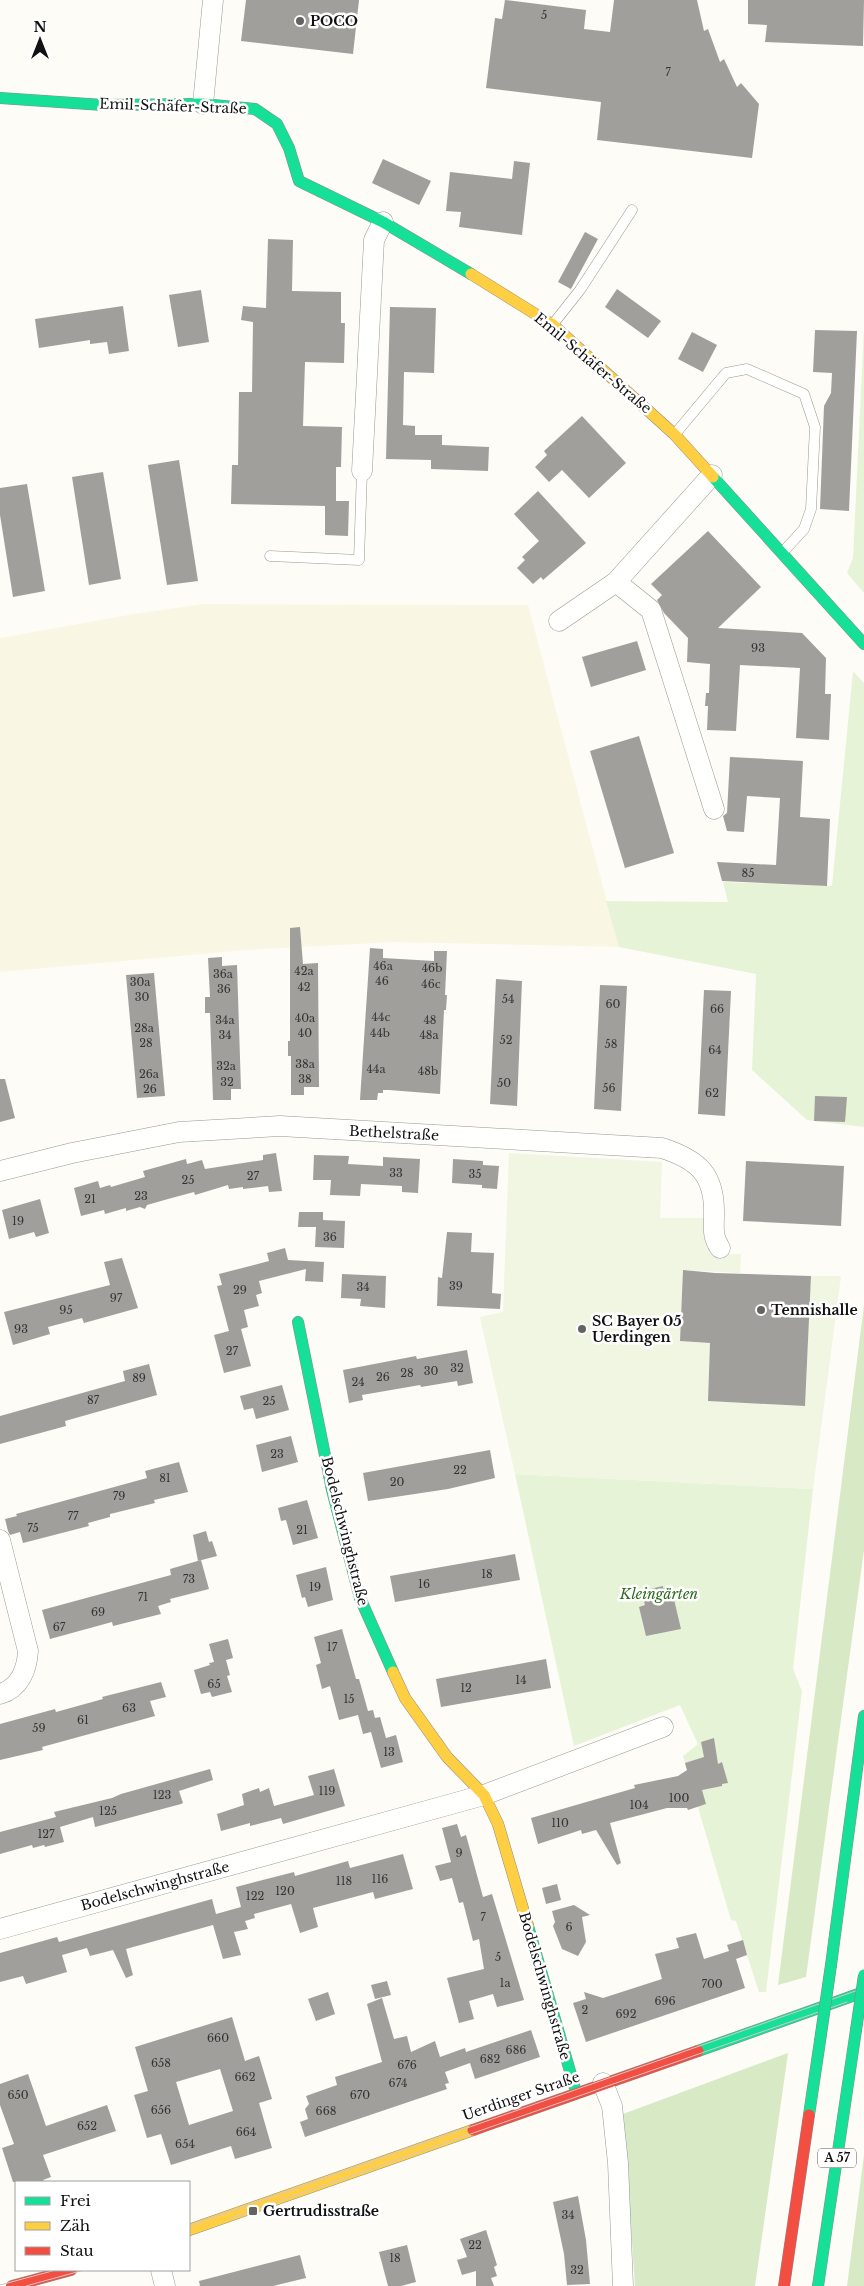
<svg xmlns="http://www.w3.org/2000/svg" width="864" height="2286" font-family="'Libre Baskerville',serif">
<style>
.farmland{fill:#f9f7e4}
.green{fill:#e7f3d7}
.forest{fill:#d8eac5}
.pitch{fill:#f0f6e1}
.building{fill:#a19f9c;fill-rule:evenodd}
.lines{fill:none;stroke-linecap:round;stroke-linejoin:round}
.lane-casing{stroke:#979795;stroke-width:11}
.street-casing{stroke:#979795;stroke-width:21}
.fast-casing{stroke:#8e8d8b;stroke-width:12}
.slow-casing{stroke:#8e8d8b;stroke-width:12}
.jam-casing{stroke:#8e8d8b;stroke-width:12}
.lane{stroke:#fffffe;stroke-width:10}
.street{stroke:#fffffe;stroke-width:20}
.fast{stroke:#16e098;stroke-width:11}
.slow{stroke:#ffcf43;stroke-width:11}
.jam{stroke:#f24e42;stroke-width:11}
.tram{stroke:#d9c6c7;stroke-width:1}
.fast-bridge-casing{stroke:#858482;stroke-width:12;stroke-linecap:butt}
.fast-bridge{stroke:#16e098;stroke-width:11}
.poi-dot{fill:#646362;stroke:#fff;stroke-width:2}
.labels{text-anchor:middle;stroke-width:5;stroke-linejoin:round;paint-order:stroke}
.number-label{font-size:11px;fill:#353434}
.shield{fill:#fff;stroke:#585858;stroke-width:1}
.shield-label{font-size:12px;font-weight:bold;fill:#111}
.poi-label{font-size:14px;font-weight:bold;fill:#111;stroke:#fff;text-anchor:start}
.street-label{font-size:14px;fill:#111;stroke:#fff}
.park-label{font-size:14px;font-style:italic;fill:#2f6b1f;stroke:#fff}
</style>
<rect width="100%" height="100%" fill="#fdfcf7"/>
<path class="farmland" d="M204,604L528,605L619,947L394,942L246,950L0,972V638L134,614Z"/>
<g class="green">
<path d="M864,328V593L847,573L853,558Z"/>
<path d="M853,671L864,683V1127L807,1120L752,1070L756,974L619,947L606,901L728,902L723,882L832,886Z"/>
<path d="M515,1474L813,1489L793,1669L802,1691L766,1992H759L736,1921L731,1920L683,1756L698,1744L680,1705L574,1746Z"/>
</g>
<g class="forest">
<path d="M864,1305V1550L806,1977L778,1985Z"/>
<path d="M788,2053L755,2286H635L623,2114Z"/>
<path d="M864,2155V2286H847Z"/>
</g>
<path class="pitch" d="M509,1153L662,1162L660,1218H706L727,1254H741L740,1273L683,1270L680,1341L710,1343L708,1401L805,1406L811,1276H841L813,1489L515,1474L480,1317L503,1312Z"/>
<g class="building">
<path d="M246,0H359L353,54L241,41Z"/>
<path d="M505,0L586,10L584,29L610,32L614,0H697L704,31L708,29L720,62L724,59L737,87L741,83L759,104L752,158L597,140L601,102L486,88L495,18L502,19Z"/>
<path d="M748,0H864L863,46L765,42L767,25L748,24Z"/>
<path d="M383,159L431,181L419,205L372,183Z"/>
<path d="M514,161L530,163L522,235L459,227L461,212L446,211L450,172L512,179Z"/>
<path d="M585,232L598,239L571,289L558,282Z"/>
<path d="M268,239L293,240L292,291L341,292V323H345L344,363L305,362L303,426L342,427L341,467H336V501H349L348,536L325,535V506L231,504L232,465H238L239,392H252L253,322L241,320L243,306L266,308Z"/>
<path d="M617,289L661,321L648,338L605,307Z"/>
<path d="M201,290L209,342L178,347L169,295Z"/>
<path d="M123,306L129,351L109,354L107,342L90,344V340L39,348L35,319Z"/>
<path d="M390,307L436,308L434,373L404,372L403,425L415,426V435H442V445L489,447L488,471L431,469V460L386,459Z"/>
<path d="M815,330L857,331L849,511L820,509L824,406L831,393L832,373L813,372Z"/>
<path d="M692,332L717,345L703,372L678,359Z"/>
<path d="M582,416L626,463L589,498L562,470L549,482L535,467L547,455L544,451Z"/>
<path d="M179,460L198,581L167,585L148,465Z"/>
<path d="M103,472L121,579L89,585L72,477Z"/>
<path d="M27,484L45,591L13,597L0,515V488Z"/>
<path d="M538,491L586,543L543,580L541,577L533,584L517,568L525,560L522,557L539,541L514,514Z"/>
<path d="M708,531L761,587L718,628L802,633L826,658L825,694H831L829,740L796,738L800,668L740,665L736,731L707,730L708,706H705L706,693H709L710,664L687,662L688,638L664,613L657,600L662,595L651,584Z"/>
<path d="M637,641L646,670L591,687L582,657Z"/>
<path d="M639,736L674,853L625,868L590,751Z"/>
<path d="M730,757L803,761L800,817L830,819L827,886L722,881L717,862L776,865L780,798L747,796L744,832L727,831L723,816L727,813Z"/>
<path d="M300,927L303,964L318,963L319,1087H304V1095H291V1056H288V1041H290V928Z"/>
<path d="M370,948L383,949V958L434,961V951H447L445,995H447L446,1010H444L440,1094L389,1090H383V1093H378L377,1100H360Z"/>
<path d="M222,957V966L237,965L241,1089H231V1100H213L210,1013H205V997H210L208,958Z"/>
<path d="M154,973L165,1096L137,1098L126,975Z"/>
<path d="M496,979L522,981L517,1106L490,1104Z"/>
<path d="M600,985L627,986L621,1111L594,1109Z"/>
<path d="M704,990L731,991L725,1116L698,1114Z"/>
<path d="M0,1079H5L15,1118L0,1122Z"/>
<path d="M815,1096L847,1097L845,1122L814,1121Z"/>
<path d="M276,1153L282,1191L269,1192L268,1186L243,1189V1187L229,1189L228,1185L195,1195L194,1192L168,1199L147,1205L145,1209L140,1207L126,1211V1208L105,1214L104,1210L81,1216L74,1188L98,1181L100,1188L110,1185L111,1187L145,1177L143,1171L186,1159L187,1164L202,1160L205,1169L263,1160V1155Z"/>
<path d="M314,1155L349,1156L348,1164L383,1166V1157L420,1159L418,1193L402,1192V1186L361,1184L360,1196L330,1195L331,1180H313Z"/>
<path d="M453,1159L483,1161V1165L499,1166L497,1189L482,1188V1185L452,1183Z"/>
<path d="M746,1161L844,1166L841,1226L743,1221Z"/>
<path d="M40,1199L49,1233L36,1237L34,1232L9,1239L2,1210Z"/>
<path d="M299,1212H323V1220L345,1221L344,1248L315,1247L316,1227H298Z"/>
<path d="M447,1232L472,1233L471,1252L494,1253L492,1293L501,1294L500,1309L437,1306L438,1277L442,1278Z"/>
<path d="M285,1248L288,1260L324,1262L323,1282L305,1281L306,1269L259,1281L262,1293L256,1295L259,1306L244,1310L248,1327L241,1329L251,1366L224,1373L214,1335L229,1331L217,1286L222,1285L219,1274L269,1261L267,1253Z"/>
<path d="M122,1258L138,1308L84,1323L82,1318L48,1327L50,1334L13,1345L4,1312L110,1285L104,1262Z"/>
<path d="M683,1270L715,1273L811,1276L805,1406L708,1401L710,1343L680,1341Z"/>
<path d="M342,1274L386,1276L385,1308L360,1306L361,1299L341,1298Z"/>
<path d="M467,1350L473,1383L458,1386L457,1381L421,1387L420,1385L362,1395L363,1400L349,1403L343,1370L416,1356L417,1359Z"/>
<path d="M149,1364L157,1395L65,1421L66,1426L0,1444V1416L125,1381L123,1371Z"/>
<path d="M282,1385L289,1410L256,1419L253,1408L244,1410L240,1396Z"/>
<path d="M291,1436L298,1462L262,1472L256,1445Z"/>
<path d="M490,1450L495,1478L448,1489L368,1501L363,1473Z"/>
<path d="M179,1462L188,1492L154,1500L155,1503L110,1514V1517L88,1523L89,1526L23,1543L20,1532L10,1535L8,1531L5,1519L17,1516L16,1514L147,1478L145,1471Z"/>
<path d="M307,1500L318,1538L293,1545L286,1520L281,1521L278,1508Z"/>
<path d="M206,1531L209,1542L212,1541L217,1556L198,1561L193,1535Z"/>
<path d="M515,1554L520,1580L395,1602L390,1576Z"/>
<path d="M201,1560L209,1589L170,1599L171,1602L158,1606L161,1614L113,1626L112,1622L50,1639L42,1610L171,1575L170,1569Z"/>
<path d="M326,1567L333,1600L308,1607L305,1597L302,1598L296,1575Z"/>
<path d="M663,1586V1588L670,1587L671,1592L672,1591L681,1629L646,1636L639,1607L645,1605L641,1591Z"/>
<path d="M342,1629L356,1679H359L368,1711L373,1710L375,1718L380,1717L386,1738L396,1735L403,1762L381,1768L371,1732L363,1734L358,1715L339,1720L330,1686L322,1689L316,1665L321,1663L314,1637Z"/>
<path d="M228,1639L233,1658L226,1660L230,1675L227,1676L232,1692L212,1697L210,1692L201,1694L194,1670L210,1665L209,1663L214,1662L209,1644Z"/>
<path d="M546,1659L551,1688L441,1707L436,1679Z"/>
<path d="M161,1682L166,1697L150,1701L155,1716L42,1747L43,1750L0,1760V1724L55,1709L56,1712L103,1699L102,1697Z"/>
<path d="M714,1738L718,1764L722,1762L728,1783L722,1784V1786L702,1790L706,1804L688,1810L687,1808H667L610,1823L621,1863L617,1865L596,1830L582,1834L581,1830L538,1844L531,1818L635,1788L634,1785L678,1776L687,1770L685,1763L704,1757L701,1742Z"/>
<path d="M210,1769L213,1780L179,1791L183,1803L181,1804L95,1827L93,1817L60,1827L64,1842L45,1847L44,1845L33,1848L32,1845L0,1854V1832L56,1817L54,1812L112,1798L121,1794Z"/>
<path d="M334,1769L345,1806L283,1824L281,1818L250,1826V1823L221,1831L217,1814L244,1805L242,1794L259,1788L260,1792L269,1788L274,1806L314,1795L308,1776Z"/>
<path d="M457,1824L461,1837L466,1835L483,1897L492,1894L524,2000L497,2007L493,1994L469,2001L474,2019L459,2023L447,1978L484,1969L479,1939L473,1941L463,1902L459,1903L452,1878L440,1881L435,1866L451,1862L442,1828Z"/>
<path d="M403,1854L413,1889L375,1899L373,1892L313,1908L318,1927L300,1933L291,1904L254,1914L255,1918L245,1921L248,1929L234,1932L241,1955L223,1959L213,1925L126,1949L133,1975L126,1978L113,1950L90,1956L87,1948L62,1955L67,1972L26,1984L23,1976L0,1982V1953L57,1937L59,1942L212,1899L216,1914L241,1907L236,1887L294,1872L295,1876L348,1861L350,1868Z"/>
<path d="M557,1884L561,1900L546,1904L542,1888Z"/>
<path d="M574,1905L590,1915L582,1917L586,1942L578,1956L562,1949L553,1926L555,1922L552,1911Z"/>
<path d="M696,1933L704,1959L729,1951L727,1945L743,1940L747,1955L736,1959L745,1988L586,2042L573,2003L586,1999L584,1992L603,1998L662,1979L655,1954L679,1948L676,1938Z"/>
<path d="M387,1981L391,1995L375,1999L371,1985Z"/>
<path d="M328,1992L335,2014L316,2021L308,1999Z"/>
<path d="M382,1998L394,2039L407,2036L411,2052L435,2041L440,2057L465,2048L466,2052L531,2030L540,2057L475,2079L470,2063L445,2072L449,2083L445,2084L447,2089L305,2137L300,2122L308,2119L305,2109L309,2104L306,2096L337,2085L335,2077L382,2062L367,2004Z"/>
<path d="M232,2017L245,2061L259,2056L272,2099L259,2103L272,2148L235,2159L231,2146L171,2165L161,2134L147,2138L134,2095L148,2091L135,2047ZM220,2069L233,2111L189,2125L176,2082Z"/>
<path d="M28,2074L46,2126L107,2105L116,2131L43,2155L51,2177L43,2180L44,2182H13L2,2148L14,2144L0,2105V2084Z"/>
<path d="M578,2196L586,2240L590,2284L567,2285L564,2254L553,2202Z"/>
<path d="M486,2230L497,2265L494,2267L497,2276L491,2278L494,2286H476V2271L462,2275L457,2260L467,2257L460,2239Z"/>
<path d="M407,2245L416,2282L401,2286H388L379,2252Z"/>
<path d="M300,2255L306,2278L273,2286H200L199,2281Z"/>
</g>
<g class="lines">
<defs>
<g id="lane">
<path d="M553,324L580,290L632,210"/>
<path d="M675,434L726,373L747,369L804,394L815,427L811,509L804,529L782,553"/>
<path d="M270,556L359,560L362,471"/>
</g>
<g id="street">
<path d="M203,104L213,0"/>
<path d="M362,471L374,240L383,222"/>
<path d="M616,582L651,610L714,809"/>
<path d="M559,621L616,582L712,475"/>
<path d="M0,1171L72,1153L179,1132L280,1126L662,1148C699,1160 715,1175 714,1215C714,1229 712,1236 720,1248"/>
<path d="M0,1540L28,1651C27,1669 20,1688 0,1694"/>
<path d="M0,1929L484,1795L663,1727"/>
<path d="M603,2083L612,2106L618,2163L623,2286"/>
<path d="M161,2270L165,2286"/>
</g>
<g id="fast">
<path d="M0,98L103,105L203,104L255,109L277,124L289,148L299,181L383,222L471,274"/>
<path d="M713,477L864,644"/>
<path d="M298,1322L332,1490L360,1598L393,1672"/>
<path d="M528,1926L576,2092"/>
<path d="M831,1965L864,1716"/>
<path d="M698,2051L864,1992"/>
<path d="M809,2115L820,2041"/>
<path d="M818,2286L856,2030"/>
</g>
<g id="slow">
<path d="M471,274L553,325L674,434L713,477"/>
<path d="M393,1672L405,1698L447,1757L484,1795L498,1824L528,1926"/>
<path d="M189,2230L473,2130"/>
</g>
<g id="jam">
<path d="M473,2130L698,2051"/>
<path d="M12,2286L71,2270"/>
<path d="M784,2286L809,2115"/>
</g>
</defs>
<use href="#lane" class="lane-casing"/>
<use href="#street" class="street-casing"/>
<use href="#fast" class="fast-casing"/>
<use href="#slow" class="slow-casing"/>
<use href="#jam" class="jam-casing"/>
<use href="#lane" class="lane"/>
<use href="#street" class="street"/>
<use href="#fast" class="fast"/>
<use href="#slow" class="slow"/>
<use href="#jam" class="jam"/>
<g class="tram">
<path d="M231,2218L847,2002"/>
<path d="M189,2226L864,1988"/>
<path d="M0,2285L56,2270"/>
<path d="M26,2286L84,2270"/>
</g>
<defs>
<g id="fast-bridge">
<path d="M856,2030L864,1975"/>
<path d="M820,2041L831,1965"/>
</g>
</defs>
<use href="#fast-bridge" class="fast-bridge-casing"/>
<use href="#fast-bridge" class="fast-bridge"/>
</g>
<g class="poi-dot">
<circle cx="300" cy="21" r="5"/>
<circle cx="761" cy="1310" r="5"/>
<circle cx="582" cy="1329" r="5"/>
<rect x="248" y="2206" width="10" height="10" rx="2.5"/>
</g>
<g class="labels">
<g class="number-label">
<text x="544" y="19">5</text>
<text x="668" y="76">7</text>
<text x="758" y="652">93</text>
<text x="748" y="877">85</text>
<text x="383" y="970">46a</text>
<text x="432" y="972">46b</text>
<text x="304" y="975">42a</text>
<text x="223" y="978">36a</text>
<text x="382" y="985">46</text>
<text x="140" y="986">30a</text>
<text x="431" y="988">46c</text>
<text x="304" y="991">42</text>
<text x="224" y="993">36</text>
<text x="142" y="1001">30</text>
<text x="508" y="1003">54</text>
<text x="613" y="1008">60</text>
<text x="717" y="1013">66</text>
<text x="381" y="1021">44c</text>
<text x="305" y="1022">40a</text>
<text x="225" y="1024">34a</text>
<text x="430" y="1024">48</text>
<text x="144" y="1032">28a</text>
<text x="305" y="1037">40</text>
<text x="380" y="1037">44b</text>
<text x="225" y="1039">34</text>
<text x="429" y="1039">48a</text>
<text x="506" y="1044">52</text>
<text x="146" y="1047">28</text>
<text x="611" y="1048">58</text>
<text x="715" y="1054">64</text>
<text x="305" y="1068">38a</text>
<text x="226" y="1070">32a</text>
<text x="376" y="1073">44a</text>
<text x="428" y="1075">48b</text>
<text x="149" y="1078">26a</text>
<text x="305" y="1083">38</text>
<text x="227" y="1086">32</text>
<text x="504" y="1087">50</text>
<text x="609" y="1092">56</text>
<text x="150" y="1093">26</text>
<text x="712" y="1097">62</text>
<text x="396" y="1177">33</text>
<text x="475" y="1178">35</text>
<text x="253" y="1180">27</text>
<text x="188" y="1184">25</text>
<text x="141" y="1200">23</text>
<text x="90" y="1203">21</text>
<text x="18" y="1225">19</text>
<text x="330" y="1241">36</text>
<text x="456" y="1290">39</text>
<text x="363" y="1291">34</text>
<text x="240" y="1294">29</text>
<text x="116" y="1302">97</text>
<text x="66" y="1314">95</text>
<text x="21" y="1333">93</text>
<text x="232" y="1355">27</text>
<text x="457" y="1372">32</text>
<text x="431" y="1375">30</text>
<text x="407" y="1377">28</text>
<text x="383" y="1381">26</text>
<text x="139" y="1382">89</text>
<text x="358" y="1386">24</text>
<text x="93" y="1404">87</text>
<text x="269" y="1405">25</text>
<text x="277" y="1458">23</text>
<text x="460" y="1474">22</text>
<text x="165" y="1482">81</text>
<text x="397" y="1486">20</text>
<text x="119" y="1500">79</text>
<text x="73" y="1520">77</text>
<text x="33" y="1532">75</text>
<text x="302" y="1534">21</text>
<text x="487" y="1578">18</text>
<text x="189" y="1583">73</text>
<text x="424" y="1588">16</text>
<text x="315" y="1591">19</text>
<text x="143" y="1601">71</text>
<text x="98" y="1616">69</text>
<text x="59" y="1631">67</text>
<text x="332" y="1651">17</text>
<text x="521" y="1684">14</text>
<text x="214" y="1688">65</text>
<text x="466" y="1692">12</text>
<text x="349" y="1703">15</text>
<text x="129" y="1712">63</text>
<text x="83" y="1724">61</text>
<text x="39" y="1732">59</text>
<text x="389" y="1756">13</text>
<text x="327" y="1795">119</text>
<text x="162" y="1799">123</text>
<text x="679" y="1802">100</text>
<text x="639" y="1809">104</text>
<text x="108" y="1815">125</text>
<text x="560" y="1827">110</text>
<text x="46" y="1838">127</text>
<text x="459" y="1857">9</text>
<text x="380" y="1883">116</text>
<text x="344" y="1885">118</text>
<text x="285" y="1895">120</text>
<text x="255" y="1900">122</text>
<text x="483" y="1921">7</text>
<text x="569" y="1931">6</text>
<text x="498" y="1961">5</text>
<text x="505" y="1987">1a</text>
<text x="712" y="1988">700</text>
<text x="665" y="2005">696</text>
<text x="585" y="2014">2</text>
<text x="626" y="2018">692</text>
<text x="218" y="2042">660</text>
<text x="516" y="2054">686</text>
<text x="490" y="2063">682</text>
<text x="161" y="2067">658</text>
<text x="407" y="2069">676</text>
<text x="245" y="2081">662</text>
<text x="398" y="2087">674</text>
<text x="18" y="2099">650</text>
<text x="360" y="2099">670</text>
<text x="161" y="2114">656</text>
<text x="326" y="2115">668</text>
<text x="87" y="2130">652</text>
<text x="246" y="2136">664</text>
<text x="185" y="2148">654</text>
<text x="568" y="2219">34</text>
<text x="475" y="2249">22</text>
<text x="395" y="2262">18</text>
<text x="577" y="2274">32</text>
</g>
<rect class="shield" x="818" y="2148.5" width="38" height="19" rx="4"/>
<g class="shield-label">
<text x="837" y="2162">A 57</text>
</g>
<g class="poi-label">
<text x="310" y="26">POCO</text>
<text x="771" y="1315">Tennishalle</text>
<text x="592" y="1326">SC Bayer 05<tspan x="592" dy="16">Uerdingen</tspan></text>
<text x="263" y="2216">Gertrudisstraße</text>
</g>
<g class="street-label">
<text transform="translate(173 106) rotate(2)" y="5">Emil-Schäfer-Straße</text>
<text transform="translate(593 363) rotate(40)" y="5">Emil-Schäfer-Straße</text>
<text transform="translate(394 1133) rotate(3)" y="5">Bethelstraße</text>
<text transform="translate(345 1531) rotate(76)" y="5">Bodelschwinghstraße</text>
<text transform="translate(155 1886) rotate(-15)" y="5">Bodelschwinghstraße</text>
<text transform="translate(545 1986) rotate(74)" y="5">Bodelschwinghstraße</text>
<text transform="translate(521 2096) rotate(-19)" y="5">Uerdinger Straße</text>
</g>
<g class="park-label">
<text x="659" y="1599">Kleingärten</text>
</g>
</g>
<rect x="15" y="2181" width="175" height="90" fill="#ffffff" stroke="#a0a0a0"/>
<rect x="25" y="2197" width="25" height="8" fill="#16e098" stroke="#a0a0a0"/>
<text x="60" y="2206" font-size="15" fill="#111111">Frei</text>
<rect x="25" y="2222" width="25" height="8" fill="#ffcf43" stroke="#a0a0a0"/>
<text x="60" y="2231" font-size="15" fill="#111111">Zäh</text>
<rect x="25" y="2247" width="25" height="8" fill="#f24e42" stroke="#a0a0a0"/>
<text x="60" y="2256" font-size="15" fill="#111111">Stau</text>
<g transform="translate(40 40)" stroke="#ffffff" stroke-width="4" paint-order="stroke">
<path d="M0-4L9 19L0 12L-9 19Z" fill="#111111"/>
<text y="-8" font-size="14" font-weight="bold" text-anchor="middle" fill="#111111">N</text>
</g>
</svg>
